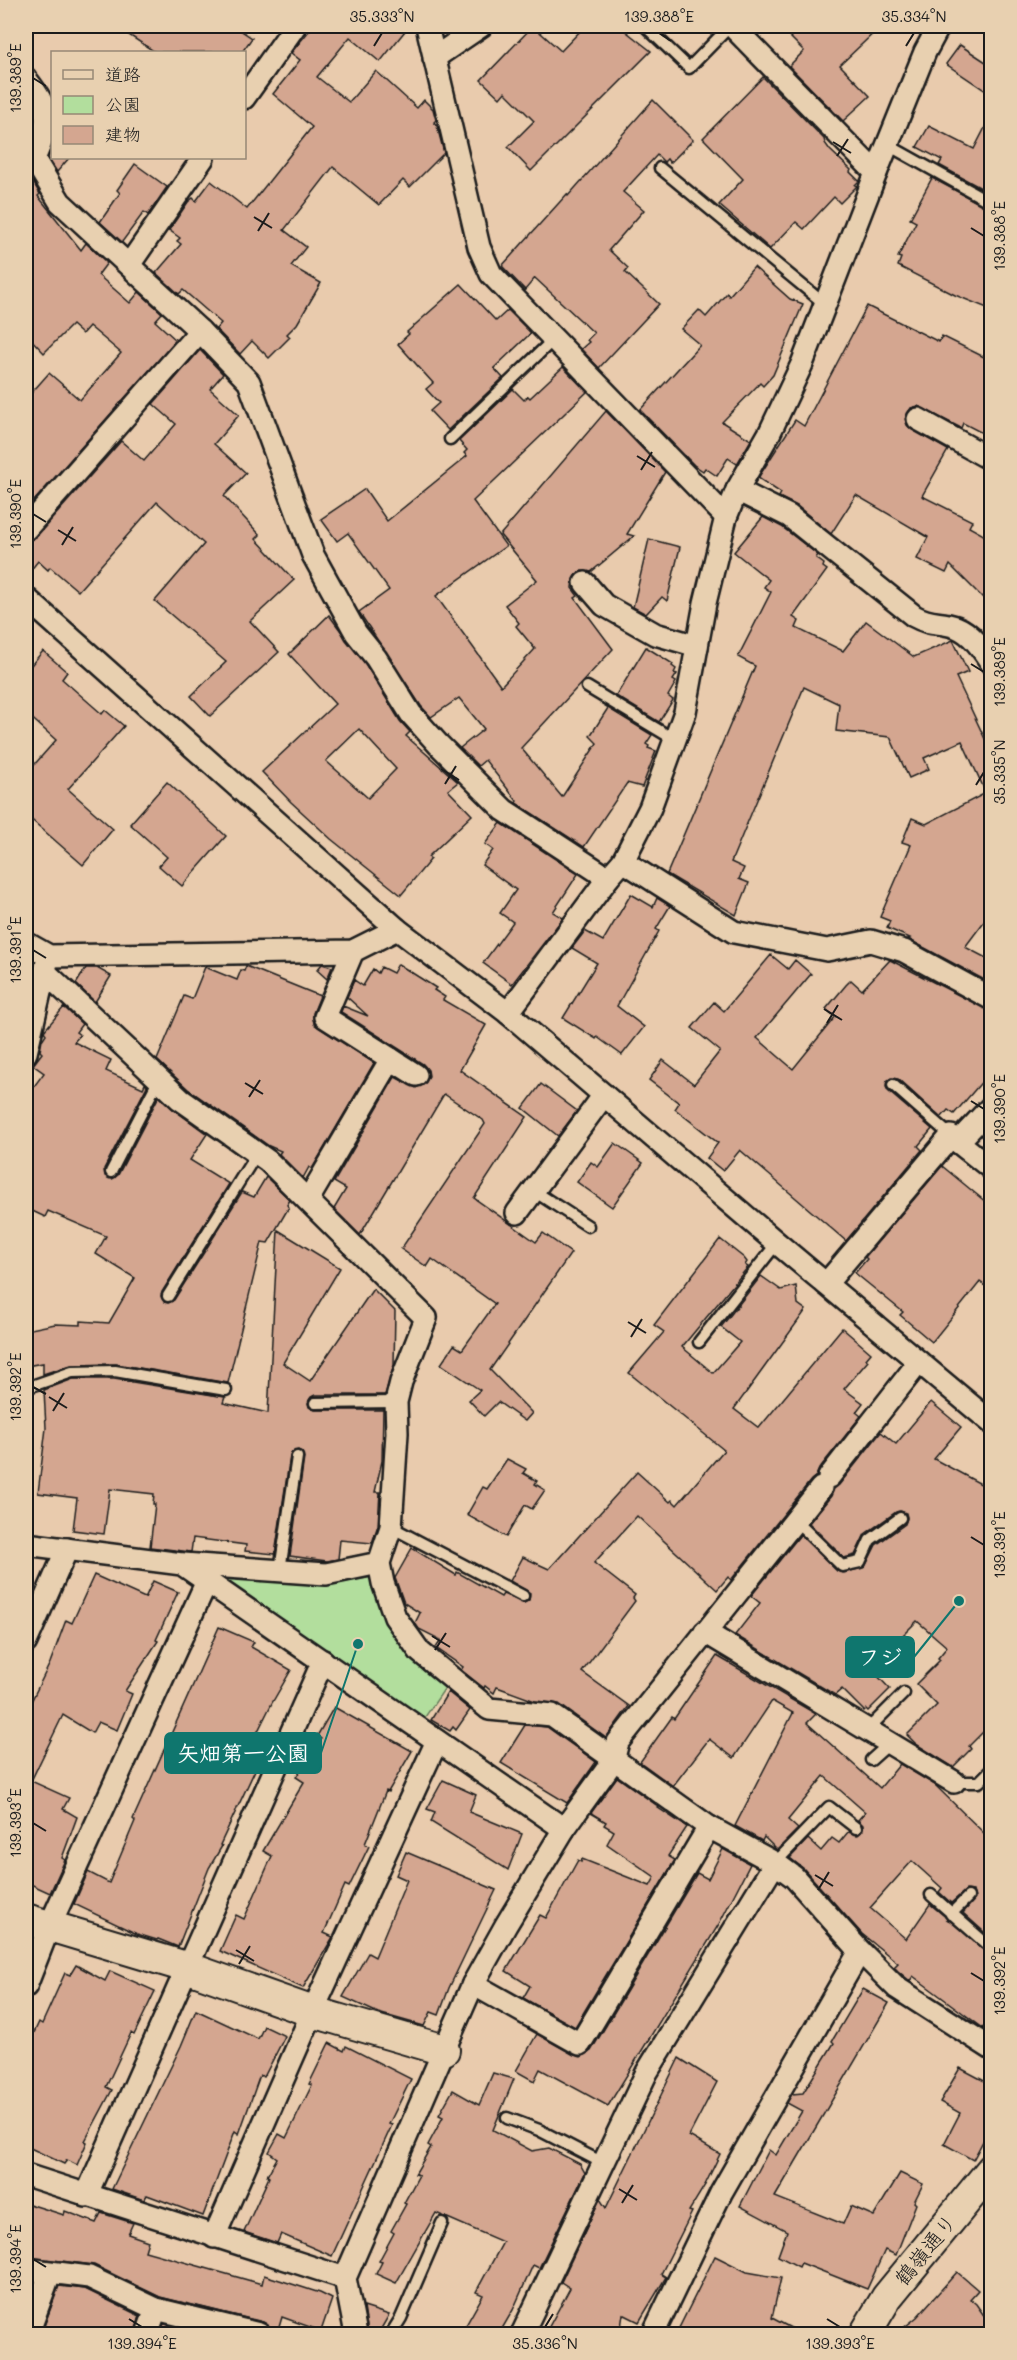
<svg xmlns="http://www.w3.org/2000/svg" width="1017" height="2360" font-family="Mali,'Klee One',sans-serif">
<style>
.green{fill:#b2de9d;stroke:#677d5c;stroke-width:1.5}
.building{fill:#d4a690;stroke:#1c1c1c;stroke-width:1.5;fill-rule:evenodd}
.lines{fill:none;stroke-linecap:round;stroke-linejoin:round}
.lane-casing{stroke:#1c1c1c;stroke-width:15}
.street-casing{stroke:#1c1c1c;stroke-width:26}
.secondary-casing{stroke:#1c1c1c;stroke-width:34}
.lane{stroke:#e8d0b0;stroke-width:10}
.street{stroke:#e8d0b0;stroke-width:21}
.secondary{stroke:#e8d0b0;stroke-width:30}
.ticks{fill:none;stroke:#1c1c1c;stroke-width:2}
.labels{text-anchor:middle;stroke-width:4.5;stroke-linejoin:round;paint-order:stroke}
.street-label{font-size:21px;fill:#1c1c1c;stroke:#e8d0b0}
.leader{fill:none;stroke:#0f766e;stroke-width:2}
.callout-dot{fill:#0f766e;stroke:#e8d0b0;stroke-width:2}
.callout{fill:#0f766e;stroke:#0f766e;stroke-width:2}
.callout-label{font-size:22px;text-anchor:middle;font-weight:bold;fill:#fff}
.neatline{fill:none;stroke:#1c1c1c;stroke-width:2}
.ticks-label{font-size:15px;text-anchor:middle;fill:#1c1c1c}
</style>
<rect width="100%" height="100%" fill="#e9cbad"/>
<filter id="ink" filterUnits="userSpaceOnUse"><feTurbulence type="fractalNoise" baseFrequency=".0167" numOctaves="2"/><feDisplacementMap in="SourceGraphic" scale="12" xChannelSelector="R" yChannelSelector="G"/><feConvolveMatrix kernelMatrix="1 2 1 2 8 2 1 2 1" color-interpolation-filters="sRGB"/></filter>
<g filter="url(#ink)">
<path class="green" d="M207,1571L328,1585L372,1577L379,1605L389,1624L447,1685L423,1720Z"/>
<g class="building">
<path d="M115,26H234L252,38L242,52H155Z"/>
<path d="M313,26H409L380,62L350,37L317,77L349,102L376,71L417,108L424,100L433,109L436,120L434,122L437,126L444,153L410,187L403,180L379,205L333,167L284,230L306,247L291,266L321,283L297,324L287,334L290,337L269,358L252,341L240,354L216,329L221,323L183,290L179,294L156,273L181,244L177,241L180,238L169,230L188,202L193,198L196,201L211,181L247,209L312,127L273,94L300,60L291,53Z"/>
<path d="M533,26L561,51L585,26H619L651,51L531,171L508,147L534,121L505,92L500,98L481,80Z"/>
<path d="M779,26H881L840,65L870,96L843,121L789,66L804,51Z"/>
<path d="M960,45L992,66V95L946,64Z"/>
<path d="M763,77L824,139L825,143L830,150L851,170L850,172L859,181L855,185L857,186L840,203L834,197L804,229L796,222L770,249L719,205L743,179L703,138Z"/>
<path d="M26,100L33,118L26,146Z"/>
<path d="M653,100L693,140L670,163L667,159L664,162L657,155L623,192L644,210L609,250L628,268L625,272L659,304L599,368L581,349L589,342L587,340L594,333L535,278L525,290L502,266L567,194L568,196Z"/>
<path d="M992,114V194L939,165L942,160L917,147L929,126L974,149Z"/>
<path d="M52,147V158H69L57,172L48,158Z"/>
<path d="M135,164L167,187L148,215L144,212L122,242L100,222L120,193L117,190Z"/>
<path d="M26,170L40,194L38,196L81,250L86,243L107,263L98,275L130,303L139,292L162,313L155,321L176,340L26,510V399L49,373L80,400L121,353L89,326L82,334L72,325L44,353L26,334Z"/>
<path d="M932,178L992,210V310L955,295L898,266L901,258L898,257L916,222L910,219Z"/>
<path d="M754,267L790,299L803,304L773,375L763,386L760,383L722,422L751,440L737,464L728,458L717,476L705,468L703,471L694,465L640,410L700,345L681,329L699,310L706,317L727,293L729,296Z"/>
<path d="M461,284L496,321L508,310L531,333L494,368L503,378L448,430L430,411L439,403L426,389L433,383L398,344L409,334L407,332Z"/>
<path d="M867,306L939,342L942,336L992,361V438L963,423L961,428L918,406L911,408L905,419L907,425L912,430L948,450L922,496L972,521L969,527L982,534L992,543V607L950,565L946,573L917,559L928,537L856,495L831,534L797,506L779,497L781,493L758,478L795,420L804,426Z"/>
<path d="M200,350L223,374L210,389L239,415L214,444L246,473L224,496L260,535L256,539L294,580L250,621L279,652L210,716L191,696L226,662L155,601L204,544L157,502L78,591L50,567L48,570L38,561L26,576V541L36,537L121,441L144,461L176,424L153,404Z"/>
<path d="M563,367L587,392L473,501L506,546L436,596L501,686L535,649L516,626L519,623L505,605L537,580L500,535L606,411L665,472L627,534L634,536L591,572L582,571L576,574L573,579L572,588L578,596L575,598L613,649L521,748L562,797L597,743L590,736L608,708L652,735L646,744L649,746L648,748L656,751L642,787L627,783L584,847L516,803L517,801L485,760L478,766L460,748L484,729L459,698L431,717L421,706L359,612L389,590L348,533L337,541L321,519L365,489L387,521L467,456L464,453L467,450L459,441L513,389L524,400L528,396L530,398Z"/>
<path d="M763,517L782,527L818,555L816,558L824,564L823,567L827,570L793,617L799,621L796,628L843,651L866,621L914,657L953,640L968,672L956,677L992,754V911L965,947L992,961V984L908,939L910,938L887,928L890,921L880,917L911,845L902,842L912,818L926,824L986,793L962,741L924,758L929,769L909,778L890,737L836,731L839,704L804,687L731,862L744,868L739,879L749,883L736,915L667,874L755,666L738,657L771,592L764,587L769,580L734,552Z"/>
<path d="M649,539L680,547L667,601L662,597L646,614L633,607Z"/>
<path d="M329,615L366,665L400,721L410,732L406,736L458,782L448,790L472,815L428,857L431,859L401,895L331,839L291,802L262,772L335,704L289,654ZM359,729L396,769L368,798L326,761Z"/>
<path d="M646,647L673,664L672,666L676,669L674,673L677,674L673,680L676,682L668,696L673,700L659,722L616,696Z"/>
<path d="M43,651L67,672L62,679L102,714L105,710L124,726L68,789L113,829L83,865L26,815V774L56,740L26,713V671Z"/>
<path d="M167,782L226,836L182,886L159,866L167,857L130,824Z"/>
<path d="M501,823L578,874L553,912L563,918L512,984L483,963L513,922L500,913L516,890L482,865L493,850L485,844Z"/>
<path d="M631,894L653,907L657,898L670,906L656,929L659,931L617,1006L644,1027L622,1055L597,1037L596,1039L563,1018L597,963L572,948L585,931L603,941Z"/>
<path d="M771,955L788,969L795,960L811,974L757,1038L793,1069L835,1017L826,1009L846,985L851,980L862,990L890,960L992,1012V1070L954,1114L948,1110L941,1118L898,1079L891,1078L887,1081L886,1087L888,1091L932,1129L918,1146L922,1150L846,1241L740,1150L723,1171L707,1158L718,1143L675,1109L679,1103L649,1080L663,1060L694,1084L720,1051L692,1028L714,1002L724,1011Z"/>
<path d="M322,964L332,967L327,979L317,970Z"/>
<path d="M398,964L436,988L434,990L445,997L443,1000L486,1025L460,1070L527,1117L474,1198L536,1242L543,1233L571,1253L490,1370L532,1413L525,1421L498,1402L484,1416L469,1400L480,1390L441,1364L454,1345L462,1350L495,1304L432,1259L427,1267L401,1249L485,1124L483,1120L444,1094L360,1235L334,1209L346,1189L334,1182L395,1077L416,1088L426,1082L429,1076L428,1070L423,1064L341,1012L343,1006L368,1016L347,997L354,980L363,986L373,969L378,973L381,967L393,973Z"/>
<path d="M246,966L320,996L313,1013L314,1024L374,1063L312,1169L309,1167L303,1178L279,1154L281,1151L269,1146L188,1089L157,1060L184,996L192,999L205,967L237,980L241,970L244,971Z"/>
<path d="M86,968H97L111,976L95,1002L76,984Z"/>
<path d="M64,1007L82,1024L76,1032L80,1035L74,1042L111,1060L106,1071L143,1088L145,1084L147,1086L104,1169L105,1176L112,1179L118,1175L159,1096L173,1109L207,1134L190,1160L229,1184L162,1292L161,1296L164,1302L168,1303L174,1300L242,1192L254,1197L266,1177L290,1200L287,1205L289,1207L268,1243L262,1242L228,1383L116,1364L71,1365L43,1374V1363L26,1366V1330L55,1324L81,1325V1321L109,1323L135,1278L96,1254L106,1236L48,1211L45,1217L26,1208V1097L44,1073L33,1065L42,1053L40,1051L42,1040L46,1034L44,1031Z"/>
<path d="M541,1084L577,1111L558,1136L523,1108Z"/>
<path d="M615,1143L643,1163L612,1207L577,1182L591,1162L598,1167Z"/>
<path d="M942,1166L992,1207V1291L980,1282L932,1342L900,1315L903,1312L855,1273L867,1259L865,1257Z"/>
<path d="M278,1230L340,1268L283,1363L310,1381L373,1289L395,1311L394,1365L385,1395H315L311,1397L308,1403L309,1407L315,1410H383L382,1461L375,1492H380L378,1525L372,1543L340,1540L338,1559L327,1561L290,1556L304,1458L302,1452L298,1450L292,1452L290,1456L275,1554L245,1551L246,1545L193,1538L191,1552L150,1547L155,1504H153L154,1494L110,1489L104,1534L73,1530L77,1498L38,1493L46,1428L44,1390L73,1379H114L225,1397L223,1403L268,1413Z"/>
<path d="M720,1239L744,1258L747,1262L745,1265L748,1267L682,1347L713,1373L740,1342L721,1327L761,1276L781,1290L796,1286L798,1304L806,1310L734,1409L759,1428L842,1328L871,1353L866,1359L868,1361L844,1389L863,1403L856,1412L861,1416L819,1469L816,1476L811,1480L731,1580L728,1577L717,1590L637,1516L594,1563L635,1595L633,1598L635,1601L582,1672L629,1706L606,1738L559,1704L535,1701L497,1687L494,1693L485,1686L484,1688L461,1670L463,1667L436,1648L441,1640L419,1629L415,1623L420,1613L404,1603L395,1578L412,1548L456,1575L457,1572L501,1597L503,1594L524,1603L529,1600L530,1593L510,1581L523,1557L549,1569L637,1472L670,1502L672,1500L677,1505L724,1450L629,1373L664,1332L654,1325Z"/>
<path d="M931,1402L961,1427L934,1459L992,1490V1723L969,1746L971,1749L953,1767L916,1744L907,1735L937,1705L916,1684L940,1660L938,1658L947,1647L917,1621L870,1668L890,1689L868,1711L866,1709L864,1711L842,1689L835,1695L735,1635L760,1603L751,1596L800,1535L837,1571L844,1573L865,1567L876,1545L905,1524L907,1518L906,1513L900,1511L896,1512L865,1534L855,1555L844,1558L809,1523L831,1496L834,1489L839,1485L881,1432L896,1444Z"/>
<path d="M507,1459L526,1469L523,1473L537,1481L535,1484L545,1490L532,1509L525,1505L506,1537L467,1515L483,1487L487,1489Z"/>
<path d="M94,1575L145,1598L153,1581L178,1592L156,1640L158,1641L125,1691L132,1694L117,1730L98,1722L92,1733L63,1715L31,1781L69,1798L63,1809L77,1817L62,1858L65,1860L50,1893L26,1882V1712L50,1663L66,1620L72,1623Z"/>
<path d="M219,1627L254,1642L251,1647L291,1670L272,1703L242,1763L255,1770L220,1845L222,1846L209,1868L178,1947L158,1939L157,1940L137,1934L74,1904L88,1872L109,1883L135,1821L133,1819Z"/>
<path d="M717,1656L816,1714L807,1723L880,1788L900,1764L935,1785L992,1841V1939L963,1913L975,1899L973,1891L966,1890L951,1903L939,1892L942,1888L912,1861L870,1908L906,1939L930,1904L992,1956V2018L983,2028L913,1976L910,1981L898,1971L894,1967L898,1963L862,1934L804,1869L790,1858L808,1839L821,1851L832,1838L839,1843L848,1832L858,1835L863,1830V1825L858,1820L865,1812L824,1776L788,1820L798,1829L777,1850L764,1837L762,1841L735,1826L793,1713L772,1701L734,1758L709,1739L673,1786L640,1762L672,1717L674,1719Z"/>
<path d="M448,1692L470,1710L456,1730L453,1727L450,1731L431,1720Z"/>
<path d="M334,1707L412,1751L388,1792L386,1791L365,1844L369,1846L349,1887L345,1885L324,1933L333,1937L303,1988L220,1951L236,1915L244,1919L272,1856L263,1851L304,1782L296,1777L321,1739L317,1736Z"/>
<path d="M525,1725L547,1727L596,1762L567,1803L501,1763Z"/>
<path d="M617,1777L659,1807L658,1808L687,1827L668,1856L675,1860L575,2027L523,1998L530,1986L506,1971L540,1915L546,1918L578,1860L581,1862L582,1859L650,1886L655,1877L607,1844L614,1831L604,1825L606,1822L591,1813Z"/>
<path d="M443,1780L476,1795L469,1812L522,1834L508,1870L431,1822L435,1812L427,1809Z"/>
<path d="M723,1849L750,1864L719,1924L608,2106L540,2069L534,2081L516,2071L537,2034L574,2055L581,2057L591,2051L697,1873L708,1879Z"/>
<path d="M406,1852L496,1890L449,1988L439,2015L431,2012L424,2026L378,2013L343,1997L368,1953L375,1957L407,1880L396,1875Z"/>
<path d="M76,1965L105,1981L110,1971L155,1991L134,2035L131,2033L106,2087L112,2090L85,2141L87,2142L77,2165L67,2160L64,2164L26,2146V2050L39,2022L42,2024L65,1973L70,1975Z"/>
<path d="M863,1989L889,2003L775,2197L843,2224L851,2206L874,2216L900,2173L923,2184L914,2202L916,2204L896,2255L885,2250L867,2289L801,2263L799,2267L778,2256L787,2231L740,2206L769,2150L776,2155L802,2111L787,2103L792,2094L803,2093L834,2043L832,2041Z"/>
<path d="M196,2010L258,2039L264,2026L285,2036L264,2077L260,2075L239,2134L235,2131L203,2216L147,2195L144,2200L112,2189L181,2046Z"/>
<path d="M329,2043L344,2051L346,2046L411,2079L389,2124L392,2125L332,2256L281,2234L277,2243L244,2232L269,2177L267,2176L277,2158L269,2152L279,2134L286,2138L312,2085L309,2084Z"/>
<path d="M679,2058L717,2082L689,2136L720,2154L705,2185L689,2211L692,2212L661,2274L666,2277L639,2322L623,2314L620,2334H545L570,2288L561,2282L600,2199L606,2208Z"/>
<path d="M960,2068L992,2085V2124L973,2160L944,2144L960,2113L940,2102Z"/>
<path d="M493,2073L514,2079L493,2130L532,2151L549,2148L580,2164L585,2173L539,2268L533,2265L513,2310L499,2334H461L483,2295L476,2292L503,2242L436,2213L396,2283L376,2274L382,2262L379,2261L394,2233L391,2231L406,2204L404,2203L419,2175L415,2174L431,2147L428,2145L443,2117L439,2115L453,2090L479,2105Z"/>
<path d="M26,2203L64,2215L65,2211L96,2223L101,2213L133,2223L128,2234L148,2241L145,2251L262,2284L264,2275L320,2293L332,2299L321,2331L282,2317L277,2334H271L268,2325L263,2322L160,2297L94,2265L26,2257Z"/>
<path d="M715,2256L747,2272L781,2278L772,2318L802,2334H676Z"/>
<path d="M957,2272L978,2290L970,2299L976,2304L992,2327V2334H896L917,2317Z"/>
<path d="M26,2282L33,2283L26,2303Z"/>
<path d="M59,2286L85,2289L140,2316L135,2334H41Z"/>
<path d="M364,2307L389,2315L378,2334H368Z"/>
<path d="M164,2324L207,2334H160Z"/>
</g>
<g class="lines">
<defs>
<g id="lane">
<path d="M645,26L689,68L730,26"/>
<path d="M888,145L992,203"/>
<path d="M660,168L826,305"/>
<path d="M450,439L554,339"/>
<path d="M587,687L675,740"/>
<path d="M893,1085L951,1136"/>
<path d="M111,1172L159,1079"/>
<path d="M534,1191L588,1226"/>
<path d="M168,1296L257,1153"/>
<path d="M699,1342L777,1243"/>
<path d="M26,1388L72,1372L115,1371L226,1390"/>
<path d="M315,1403L396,1402"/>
<path d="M795,1520L842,1566L860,1562L870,1540L900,1518"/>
<path d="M391,1527L523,1596"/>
<path d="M280,1570L297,1457"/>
<path d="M868,1729L904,1693"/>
<path d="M871,1760L890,1743"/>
<path d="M954,1782H979L992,1769"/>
<path d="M775,1863L829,1807L856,1828"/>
<path d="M931,1895L992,1949"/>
<path d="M951,1914L968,1897"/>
<path d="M507,2118L539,2130L603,2163"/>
<path d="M391,2334L401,2318L442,2223"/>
</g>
<g id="street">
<path d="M427,26L479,247L491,274L726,517"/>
<path d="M732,26L876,173"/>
<path d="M434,58L481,26"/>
<path d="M26,79C52,112 50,122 34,159L60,202L200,331L249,382L313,555L356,633L376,658L411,714L438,744L504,810L608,878"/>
<path d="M244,98L295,26"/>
<path d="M129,265L203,158"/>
<path d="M918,419L992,460"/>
<path d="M737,490L789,516L914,616C932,626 940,621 956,627C972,633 983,650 992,664"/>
<path d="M26,529L200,331"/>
<path d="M585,583L604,605L655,634L697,646"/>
<path d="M26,598L397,929L508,1013L777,1243L992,1423"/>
<path d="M623,861L734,932L827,950L871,941L904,951L992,999"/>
<path d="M26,943L49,956L353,951L397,929"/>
<path d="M353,951L325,1017L416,1075"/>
<path d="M45,972L180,1099L268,1161L426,1318L401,1382L396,1402L397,1433L391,1527L379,1563L383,1583L395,1617L420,1652L489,1709L552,1715L709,1827L775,1863L794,1877L860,1951L897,1988L992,2049"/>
<path d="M508,1013L608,878L623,861L650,808L685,712L705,603L726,517L737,490L770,432L802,364L876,173L925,52L939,26"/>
<path d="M26,1053L47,962"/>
<path d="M992,1106L958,1142L992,1169"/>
<path d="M308,1200L391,1059"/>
<path d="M517,1213L604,1095"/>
<path d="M826,1284L951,1136L958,1142"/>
<path d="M829,1477L919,1362"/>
<path d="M26,1544L182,1564L564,1829"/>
<path d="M183,1564L326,1574L379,1563"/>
<path d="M705,1632L954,1782"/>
<path d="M26,1642L67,1549"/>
<path d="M473,1984L580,2044L709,1827"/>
<path d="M26,1986L49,1927L207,1581"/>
<path d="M26,2175L345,2278"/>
<path d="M86,2196L323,1661"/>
<path d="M214,2237L320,1995L437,1741"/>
<path d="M26,2269L89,2277L156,2309L259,2334"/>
<path d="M28,2334L50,2273"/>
<path d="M147,2334L156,2309"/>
<path d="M356,2334L345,2278L444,2050L473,1984L506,1925L564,1829L613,1761L618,1742L821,1488"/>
<path d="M522,2334L647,2072L775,1863"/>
<path d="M653,2334L721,2193L860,1951"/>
</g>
<g id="secondary">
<path d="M26,1919L186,1967L313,2012L444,2050"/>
<path d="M865,2334L887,2297L992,2169"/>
</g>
</defs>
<use href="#lane" class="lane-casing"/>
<use href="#street" class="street-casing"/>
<use href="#secondary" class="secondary-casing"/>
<use href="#lane" class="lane"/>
<use href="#street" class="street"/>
<use href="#secondary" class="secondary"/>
</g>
</g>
<path class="ticks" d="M659,33L671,41M374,46L382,33M906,46L914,33M33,78L46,86M833,142L851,153M837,156L848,139M254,217L272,228M971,228L984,236M258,231L269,213M637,456L655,467M641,470L652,452M33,514L46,522M58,530L76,541M62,545L73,527M971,664L984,672M441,769L459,780M445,784L456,766M976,785L984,772M33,950L46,958M824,1009L842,1020M827,1023L838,1005M245,1083L263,1094M249,1097L260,1080M971,1101L984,1109M628,1322L646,1333M631,1337L642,1319M33,1387L46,1394M49,1397L67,1408M53,1411L64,1393M971,1537L984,1545M432,1636L450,1647M435,1650L446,1633M33,1823L46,1831M815,1875L833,1886M818,1890L829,1872M236,1950L254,1961M239,1964L250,1946M971,1973L984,1981M619,2189L637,2200M622,2203L633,2185M33,2259L46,2267M129,2319L142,2327M827,2319L840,2327M545,2327L553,2314"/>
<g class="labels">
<g class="street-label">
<text transform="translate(926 2250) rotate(-51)" y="7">鶴嶺通り</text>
</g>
</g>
<path class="leader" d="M959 1601L914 1657M358 1644L321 1753"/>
<g class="callout-dot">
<circle cx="959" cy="1601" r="6"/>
<circle cx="358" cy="1644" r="6"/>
</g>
<g class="callout">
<rect x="846" y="1637" width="68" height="40" rx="6"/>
<rect x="165" y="1733" width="156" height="40" rx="6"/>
</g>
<g class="callout-label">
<text x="880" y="1665">フジ</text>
<text x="243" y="1761">矢畑第一公園</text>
</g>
<rect width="1017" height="2360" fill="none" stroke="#e8d0b0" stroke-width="66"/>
<rect x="51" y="51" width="195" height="108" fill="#e8d0b0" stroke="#968875" stroke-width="1.5"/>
<rect x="63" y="70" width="30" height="9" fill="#e8d0b0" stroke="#968875" stroke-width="1.5"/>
<text x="105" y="81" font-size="18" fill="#1c1c1c">道路</text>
<rect x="63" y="96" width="30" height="18" fill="#b2de9d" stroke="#968875" stroke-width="1.5"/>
<text x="105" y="111" font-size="18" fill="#1c1c1c">公園</text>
<rect x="63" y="126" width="30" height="18" fill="#d4a690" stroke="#968875" stroke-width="1.5"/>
<text x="105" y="141" font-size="18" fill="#1c1c1c">建物</text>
<rect x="33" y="33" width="951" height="2294" class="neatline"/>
<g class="ticks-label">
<text x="382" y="22">35.333°N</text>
<text x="659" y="22">139.388°E</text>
<text x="914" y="22">35.334°N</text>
<text transform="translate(16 78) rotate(-90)" y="5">139.389°E</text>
<text transform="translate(1000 236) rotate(-90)" y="5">139.388°E</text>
<text transform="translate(16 514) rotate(-90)" y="5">139.390°E</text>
<text transform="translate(1000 672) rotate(-90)" y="5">139.389°E</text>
<text transform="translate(1000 772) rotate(-90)" y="5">35.335°N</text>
<text transform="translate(16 950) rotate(-90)" y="5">139.391°E</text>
<text transform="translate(1000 1109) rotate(-90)" y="5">139.390°E</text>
<text transform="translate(16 1387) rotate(-90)" y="5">139.392°E</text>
<text transform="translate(1000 1545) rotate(-90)" y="5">139.391°E</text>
<text transform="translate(16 1823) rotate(-90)" y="5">139.393°E</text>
<text transform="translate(1000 1981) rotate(-90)" y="5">139.392°E</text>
<text transform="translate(16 2259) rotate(-90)" y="5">139.394°E</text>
<text x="142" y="2349">139.394°E</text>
<text x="545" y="2349">35.336°N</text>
<text x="840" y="2349">139.393°E</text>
</g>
</svg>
